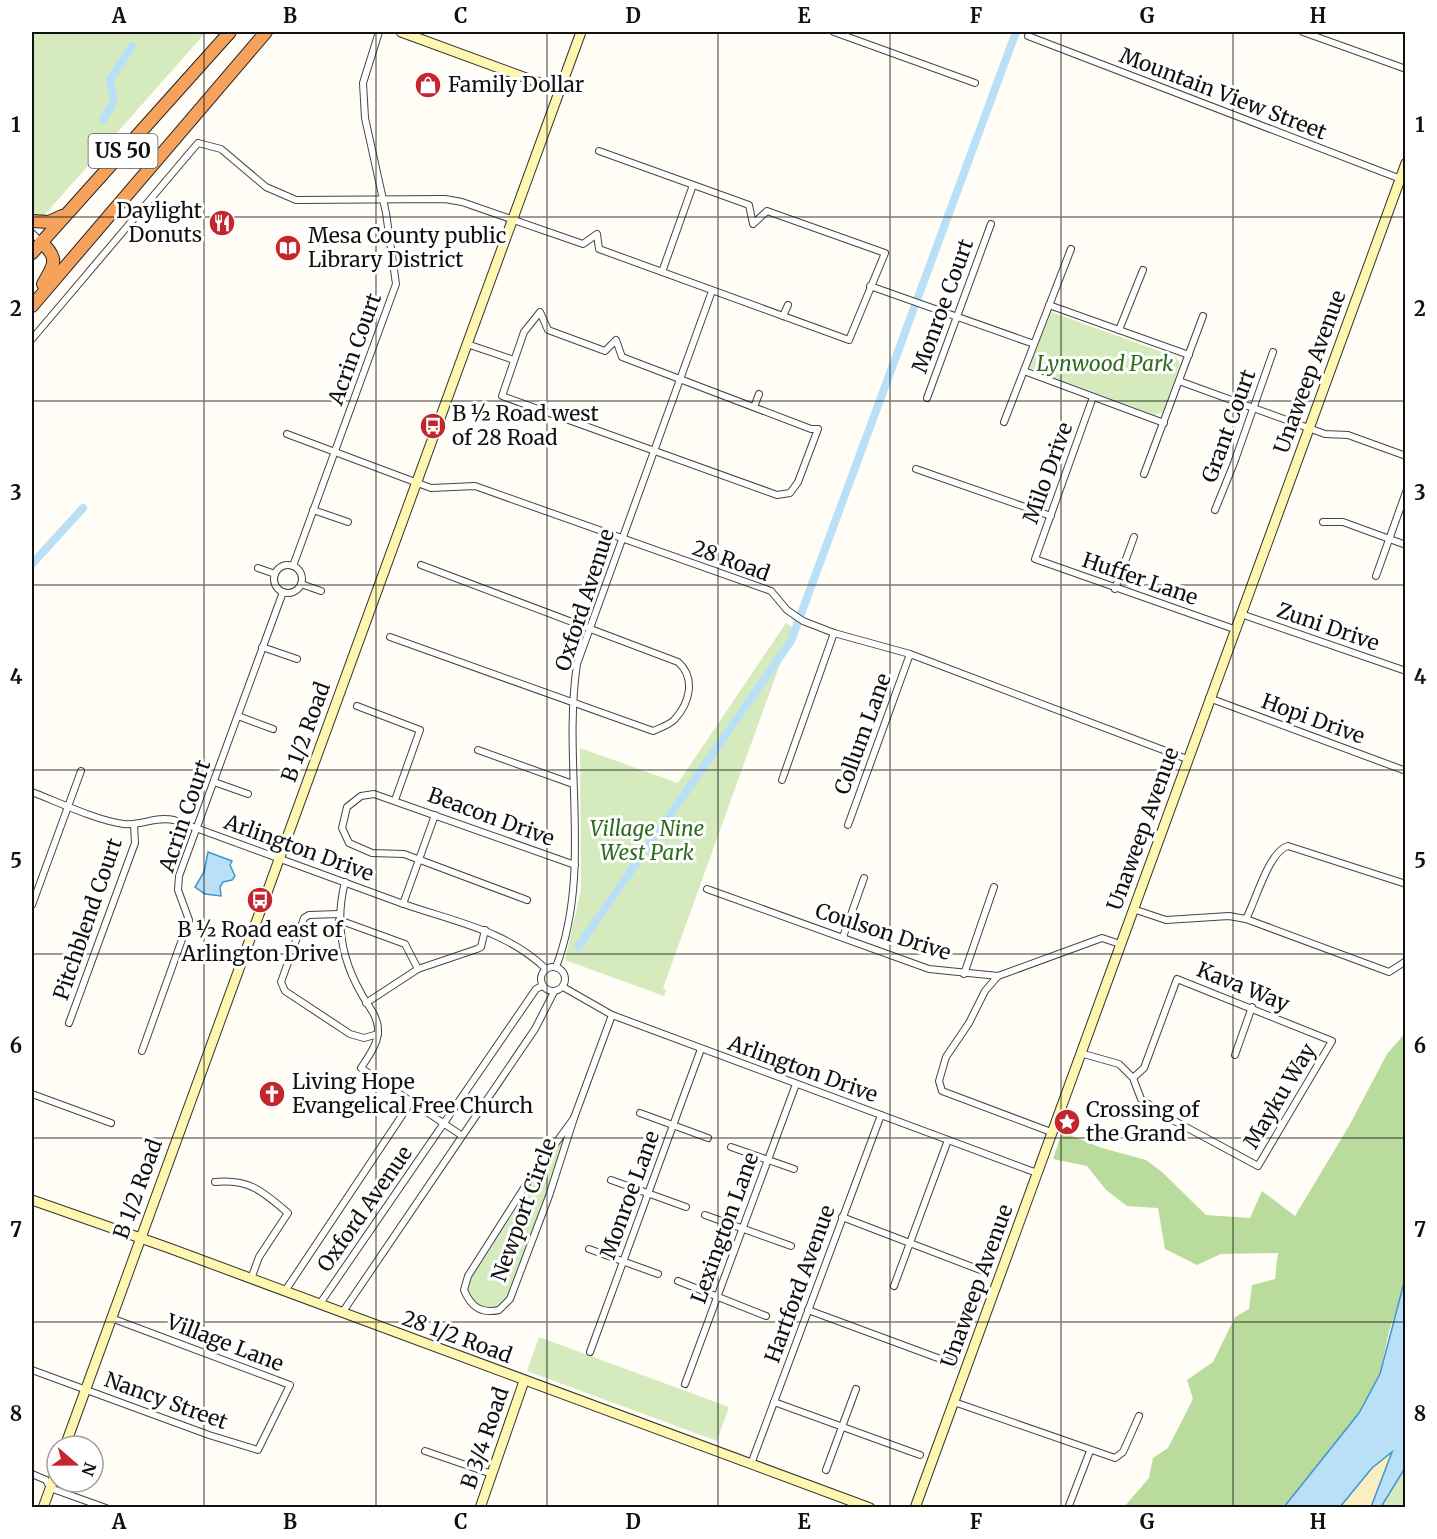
<svg xmlns="http://www.w3.org/2000/svg" width="1437" height="1539" font-family="Merriweather,serif">
<style>
.green{fill:#d5ebbd}
.forest{fill:#b9dc9c}
.sand{fill:#fbeec1}
.water{fill:#b9e0f7;stroke:#3f96cf;stroke-width:1.5}
.lines{fill:none;stroke-linecap:round;stroke-linejoin:round}
.canal{stroke:#b9e0f7;stroke-width:8}
.street-casing{stroke:#444;stroke-width:8}
.secondary-casing{stroke:#333;stroke-width:11}
.highway-casing{stroke:#222;stroke-width:14}
.street{stroke:#fff;stroke-width:6}
.secondary{stroke:#fff6b0;stroke-width:9}
.highway{stroke:#f5a25d;stroke-width:12}
.grid{fill:none;stroke:#111;stroke-width:1.5;stroke-opacity:0.55}
.labels{text-anchor:middle;stroke-width:6;stroke-linejoin:round;paint-order:stroke}
.shield{fill:#fff;stroke:#585858;stroke-width:1.5}
.shield-label{font-size:20px;font-weight:bold;fill:#111}
.poi-label{font-size:21px;fill:#111;stroke:#fff;text-anchor:start}
.street-label{font-size:21px;fill:#111;stroke:#fff}
.park-label{font-size:21px;font-style:italic;fill:#2f6b1f;stroke:#fff}
.neatline{fill:none;stroke:#111;stroke-width:2}
.grid-label{font-size:20px;text-anchor:middle;font-weight:bold;fill:#111}
</style>
<rect width="100%" height="100%" fill="#fffdf5"/>
<g class="green">
<path d="M32,32H206L32,229Z"/>
<path d="M1051,312L1176,357L1180,364L1163,412L1155,415L1031,369L1030,365Z"/>
<path d="M786,623L793,628L663,988L666,990L664,996L565,960L581,890L580,748L678,783Z"/>
<path d="M562,1140L564,1143L510,1291L504,1303L493,1309L476,1305L468,1292L469,1281Z"/>
<path d="M539,1337L729,1407L717,1441L527,1371Z"/>
<path d="M1405,1468V1507L1381,1508Z"/>
</g>
<path class="forest" d="M1405,1033V1287L1389,1331L1380,1374L1359,1413L1284,1507H1124L1149,1478L1153,1458L1168,1448L1193,1399L1187,1380L1213,1362L1235,1317L1249,1309L1252,1285L1275,1279L1278,1253L1221,1254L1197,1265L1165,1249L1158,1208L1127,1206L1106,1190L1087,1166L1053,1159L1062,1132L1102,1148L1146,1160L1162,1172L1206,1215L1250,1218L1262,1191L1295,1216L1349,1126L1387,1054Z"/>
<path class="sand" d="M1393,1451L1371,1507L1340,1508L1372,1468Z"/>
<g class="water">
<path d="M208,852L232,861L230,865L235,876L232,880L223,882L220,887L221,896L205,894L195,887L204,872Z"/>
<path d="M1405,1279V1468L1381,1507H1371L1392,1452L1372,1468L1340,1507H1284L1359,1413L1380,1374Z"/>
</g>
<g class="lines">
<g class="canal">
<path d="M103,120L114,101L110,80L132,46"/>
<path d="M32,564L83,508"/>
<path d="M578,947L791,641L1016,32"/>
</g>
<defs>
<g id="street">
<path d="M834,32L975,83"/>
<path d="M1303,32L1406,69"/>
<path d="M1028,36L1406,181"/>
<path d="M32,233L41,242"/>
<path d="M662,272L693,185"/>
<path d="M870,286L1034,344"/>
<path d="M1049,305L1189,355"/>
<path d="M540,312L548,330L605,351L616,340L622,357L811,429H818L798,482L790,493L777,495L502,396L524,332Z"/>
<path d="M783,316L788,305"/>
<path d="M1119,330L1143,270"/>
<path d="M32,339L198,143L221,149L266,187L296,200L445,199L462,202L583,244L597,234L599,249L849,340L885,253L767,211L753,224L749,205L599,151"/>
<path d="M467,344L514,360"/>
<path d="M1024,371L1164,423"/>
<path d="M1179,381L1325,434L1348,435L1406,456"/>
<path d="M1093,397L1035,559L1234,629"/>
<path d="M927,398L991,224"/>
<path d="M754,407L759,394"/>
<path d="M1004,422L1071,249"/>
<path d="M287,434L431,488L475,486L771,591L787,610L803,621L834,633L910,654L1187,759"/>
<path d="M916,469L1051,516"/>
<path d="M1144,474L1203,316"/>
<path d="M313,510L348,522"/>
<path d="M1215,510L1234,463L1273,352"/>
<path d="M1323,522H1343L1406,545"/>
<circle cx="288" cy="579" r="14"/>
<path d="M293,566L396,284L386,213L365,118L363,83L379,32"/>
<path d="M258,568L275,574"/>
<path d="M1376,576L1406,492"/>
<path d="M301,584L321,591"/>
<path d="M1115,589L1134,537"/>
<path d="M1241,614L1406,671"/>
<path d="M390,637L653,731C660,728 669,725 674,720C690,703 696,678 678,662L421,565"/>
<path d="M262,647L297,659"/>
<path d="M1209,698L1406,771"/>
<path d="M357,706L420,730L395,800"/>
<path d="M238,716L273,729"/>
<path d="M478,750L573,784"/>
<path d="M782,780L834,633"/>
<path d="M214,782L248,794"/>
<path d="M32,792C58,802 98,821 124,824C142,826 155,816 174,820C249,847 323,875 398,902C450,921 505,929 546,969"/>
<path d="M848,825L910,654"/>
<path d="M345,882C335,921 341,958 361,993C367,1005 379,1017 378,1031C378,1044 368,1057 361,1068L461,1135"/>
<path d="M707,889L929,969L998,976L1102,938L1120,944"/>
<path d="M527,900L404,854L372,853L349,843L342,828L347,807L361,796L374,794L575,865"/>
<path d="M403,904L435,815"/>
<path d="M32,905L81,771"/>
<path d="M1133,909L1166,920L1229,916L1246,919L1389,972L1406,961"/>
<path d="M339,914L309,915L304,918L281,982L285,991L350,1034L364,1038L378,1034"/>
<path d="M1246,919C1256,900 1269,851 1288,846L1406,884"/>
<path d="M339,920L405,944L418,969"/>
<path d="M843,937L864,878"/>
<circle cx="553" cy="979" r="12"/>
<path d="M556,967C593,870 562,764 577,664L712,291"/>
<path d="M964,974L994,887"/>
<path d="M998,976L985,991L969,1023L946,1057L939,1081L942,1091L1051,1132"/>
<path d="M563,987L612,1015L1037,1173"/>
<path d="M366,1003L418,969L477,949L481,947L485,930"/>
<path d="M69,1023L135,843L134,825"/>
<path d="M142,1051L189,920L178,890L179,876L283,592"/>
<path d="M1080,1053L1119,1064L1133,1078L1141,1099L1169,1118L1258,1166L1332,1041L1177,979L1144,1068L1133,1078"/>
<path d="M1235,1055L1252,1007"/>
<path d="M32,1094L111,1123"/>
<path d="M640,1113L708,1138"/>
<path d="M574,1118L549,1196L510,1299L499,1310C481,1314 471,1307 464,1290L468,1276L531,1177Z"/>
<path d="M574,1118L612,1015"/>
<path d="M731,1147L794,1169"/>
<path d="M611,1180L686,1207"/>
<path d="M215,1182C250,1179 262,1191 288,1213L259,1257L251,1279"/>
<path d="M705,1215L791,1246"/>
<path d="M842,1217L983,1271"/>
<path d="M589,1249L658,1274"/>
<path d="M678,1281L766,1316"/>
<path d="M894,1286L948,1140"/>
<path d="M285,1291L411,1102"/>
<path d="M319,1305L536,989L542,986"/>
<path d="M808,1310L954,1364"/>
<path d="M342,1313L535,1029L554,992"/>
<path d="M590,1352L701,1049"/>
<path d="M32,1370L209,1435L258,1450L290,1385L111,1318"/>
<path d="M685,1384L796,1084"/>
<path d="M774,1402L920,1455"/>
<path d="M954,1402L1115,1458L1123,1452L1139,1416"/>
<path d="M425,1451L492,1474"/>
<path d="M751,1464L881,1115"/>
<path d="M826,1470L856,1389"/>
<path d="M32,1474L46,1480L50,1488L106,1508"/>
<path d="M1068,1508L1090,1451"/>
</g>
<g id="secondary">
<path d="M401,32L559,90"/>
<path d="M32,1200L169,1248L870,1508"/>
<path d="M65,1446L581,32"/>
<path d="M43,1508L57,1469"/>
<path d="M480,1508L524,1381"/>
<path d="M915,1508L1406,163"/>
</g>
<g id="highway">
<path d="M32,221L49,222L62,216"/>
<path d="M41,242C59,258 55,264 43,284"/>
<path d="M32,253L230,32"/>
<path d="M32,306L266,32"/>
</g>
</defs>
<use href="#street" class="street-casing"/>
<use href="#secondary" class="secondary-casing"/>
<use href="#highway" class="highway-casing"/>
<use href="#street" class="street"/>
<use href="#secondary" class="secondary"/>
<use href="#highway" class="highway"/>
</g>
<path class="grid" d="M204,32V1508M376,32V1508M547,32V1508M718,32V1508M890,32V1508M1061,32V1508M1233,32V1508M32,217H1406M32,401H1406M32,585H1406M32,770H1406M32,954H1406M32,1138H1406M32,1322H1406"/>
<defs>
<symbol id="shop-disc" viewBox="-11 -11 22 22"><circle r="9.5" fill="#c4262e" stroke="#fff"/><path d="M-5-2.5h2.3a2.7 3.5 0 0 1 5.4 0H5L5.5 6h-11ZM-1.5-2.5h3a1.5 2.3 0 0 0-3 0Z" fill="#fff"/></symbol>
<symbol id="restaurant-disc" viewBox="-11 -11 22 22"><circle r="9.5" fill="#c4262e" stroke="#fff"/><path d="M-5-6h1v4h1v-4h1v4h1v-4h1v5L-1.5 .5V6h-2V.5L-5-1ZM5-6V6H3V1.5H1.5Q1.5-4 5-6Z" fill="#fff"/></symbol>
<symbol id="library-disc" viewBox="-11 -11 22 22"><circle r="9.5" fill="#c4262e" stroke="#fff"/><path d="M-6-4Q-3-5.5-.7-3.5V5Q-3 3-6 4ZM6-4Q3-5.5 .7-3.5V5Q3 3 6 4Z" fill="#fff"/></symbol>
<symbol id="bus-disc" viewBox="-11 -11 22 22"><circle r="9.5" fill="#c4262e" stroke="#fff"/><path d="M-5-6H5V4H4V6H2V4H-2V6H-4V4H-5ZM-3.5-4V0h7V-4ZM-3.5 1.2v1.5H-2V1.2ZM2 1.2v1.5H3.5V1.2Z" fill="#fff"/></symbol>
<symbol id="church-disc" viewBox="-11 -11 22 22"><circle r="9.5" fill="#c4262e" stroke="#fff"/><path d="M-1.2-6h2.4v3.5h3.3v2.4h-3.3V6h-2.4V-.1h-3.3v-2.4h3.3Z" fill="#fff"/></symbol>
<symbol id="sight-disc" viewBox="-11 -11 22 22"><circle r="9.5" fill="#c4262e" stroke="#fff"/><path d="M0-6L1.8-2.2L6-1.7L2.9 1.2L3.7 5.4L0 3.3L-3.7 5.4L-2.9 1.2L-6-1.7L-1.8-2.2Z" fill="#fff"/></symbol>
</defs>
<g fill-rule="evenodd">
<use href="#shop-disc" x="413" y="70" width="30" height="30"/>
<use href="#restaurant-disc" x="207" y="208" width="30" height="30"/>
<use href="#library-disc" x="273" y="233" width="30" height="30"/>
<use href="#bus-disc" x="418" y="411" width="30" height="30"/>
<use href="#bus-disc" x="245" y="885" width="30" height="30"/>
<use href="#church-disc" x="257" y="1079" width="30" height="30"/>
<use href="#sight-disc" x="1052" y="1107" width="30" height="30"/>
</g>
<g class="labels">
<rect class="shield" x="88.5" y="134" width="69" height="34" rx="4.5"/>
<g class="shield-label">
<text x="123" y="158">US 50</text>
</g>
<g class="poi-label">
<text x="448" y="92">Family Dollar</text>
<text x="202" y="218" text-anchor="end">Daylight<tspan x="202" dy="24">Donuts</tspan></text>
<text x="308" y="243">Mesa County public<tspan x="308" dy="24">Library District</tspan></text>
<text x="452" y="421">B ½ Road west<tspan x="452" dy="24">of 28 Road</tspan></text>
<text x="260" y="937" text-anchor="middle">B ½ Road east of<tspan x="260" dy="24">Arlington Drive</tspan></text>
<text x="292" y="1089">Living Hope<tspan x="292" dy="24">Evangelical Free Church</tspan></text>
<text x="1086" y="1117">Crossing of<tspan x="1086" dy="24">the Grand</tspan></text>
</g>
<g class="street-label">
<text transform="translate(1223 94) rotate(21)" y="7">Mountain View Street</text>
<text transform="translate(943 306) rotate(-70)" y="7">Monroe Court</text>
<text transform="translate(355 349) rotate(-70)" y="7">Acrin Court</text>
<text transform="translate(1310 372) rotate(-70)" y="7">Unaweep Avenue</text>
<text transform="translate(1229 426) rotate(-70)" y="7">Grant Court</text>
<text transform="translate(1048 473) rotate(-70)" y="7">Milo Drive</text>
<text transform="translate(731 561) rotate(20)" y="7">28 Road</text>
<text transform="translate(1140 579) rotate(19)" y="7">Huffer Lane</text>
<text transform="translate(585 600) rotate(-72)" y="7">Oxford Avenue</text>
<text transform="translate(1328 627) rotate(19)" y="7">Zuni Drive</text>
<text transform="translate(1313 719) rotate(20)" y="7">Hopi Drive</text>
<text transform="translate(306 732) rotate(-70)" y="7">B 1/2 Road</text>
<text transform="translate(863 734) rotate(-70)" y="7">Collum Lane</text>
<text transform="translate(185 816) rotate(-71)" y="7">Acrin Court</text>
<text transform="translate(491 817) rotate(20)" y="7">Beacon Drive</text>
<text transform="translate(1143 829) rotate(-70)" y="7">Unaweep Avenue</text>
<text transform="translate(299 848) rotate(20)" y="7">Arlington Drive</text>
<text transform="translate(88 919) rotate(-71)" y="7">Pitchblend Court</text>
<text transform="translate(883 932) rotate(18)" y="7">Coulson Drive</text>
<text transform="translate(1243 987) rotate(22)" y="7">Kava Way</text>
<text transform="translate(803 1069) rotate(20)" y="7">Arlington Drive</text>
<text transform="translate(1280 1096) rotate(-59)" y="7">Mayku Way</text>
<text transform="translate(138 1189) rotate(-70)" y="7">B 1/2 Road</text>
<text transform="translate(630 1195) rotate(-70)" y="7">Monroe Lane</text>
<text transform="translate(365 1209) rotate(-55)" y="7">Oxford Avenue</text>
<text transform="translate(524 1210) rotate(-70)" y="7">Newport Circle</text>
<text transform="translate(725 1228) rotate(-70)" y="7">Lexington Lane</text>
<text transform="translate(800 1284) rotate(-70)" y="7">Hartford Avenue</text>
<text transform="translate(977 1286) rotate(-70)" y="7">Unaweep Avenue</text>
<text transform="translate(457 1337) rotate(20)" y="7">28 1/2 Road</text>
<text transform="translate(225 1343) rotate(21)" y="7">Village Lane</text>
<text transform="translate(166 1401) rotate(20)" y="7">Nancy Street</text>
<text transform="translate(485 1438) rotate(-71)" y="7">B 3/4 Road</text>
</g>
<g class="park-label">
<text x="1105" y="371">Lynwood Park</text>
<text x="647" y="836">Village Nine<tspan x="647" dy="24">West Park</tspan></text>
</g>
</g>
<rect width="1437" height="1539" fill="none" stroke="#ffffff" stroke-width="66"/>
<g transform="translate(75 1464) rotate(110)"><circle r="28" fill="#ffffff" stroke="#a0a0a0" stroke-width="1.5"/>
<path d="M0-4.5L10 22L0 15L-10 22Z" fill="#c4262e"/>
<text y="-9" font-size="16" font-weight="bold" text-anchor="middle" fill="#111111">N</text>
</g>
<rect x="33" y="33" width="1371" height="1473" class="neatline"/>
<g class="grid-label">
<text x="119" y="23">A</text>
<text x="290" y="23">B</text>
<text x="461" y="23">C</text>
<text x="633" y="23">D</text>
<text x="804" y="23">E</text>
<text x="976" y="23">F</text>
<text x="1147" y="23">G</text>
<text x="1318" y="23">H</text>
<text x="16" y="132">1</text>
<text x="1420" y="132">1</text>
<text x="16" y="316">2</text>
<text x="1420" y="316">2</text>
<text x="16" y="500">3</text>
<text x="1420" y="500">3</text>
<text x="16" y="684">4</text>
<text x="1420" y="684">4</text>
<text x="16" y="868">5</text>
<text x="1420" y="868">5</text>
<text x="16" y="1053">6</text>
<text x="1420" y="1053">6</text>
<text x="16" y="1237">7</text>
<text x="1420" y="1237">7</text>
<text x="16" y="1421">8</text>
<text x="1420" y="1421">8</text>
<text x="119" y="1529">A</text>
<text x="290" y="1529">B</text>
<text x="461" y="1529">C</text>
<text x="633" y="1529">D</text>
<text x="804" y="1529">E</text>
<text x="976" y="1529">F</text>
<text x="1147" y="1529">G</text>
<text x="1318" y="1529">H</text>
</g>
</svg>
